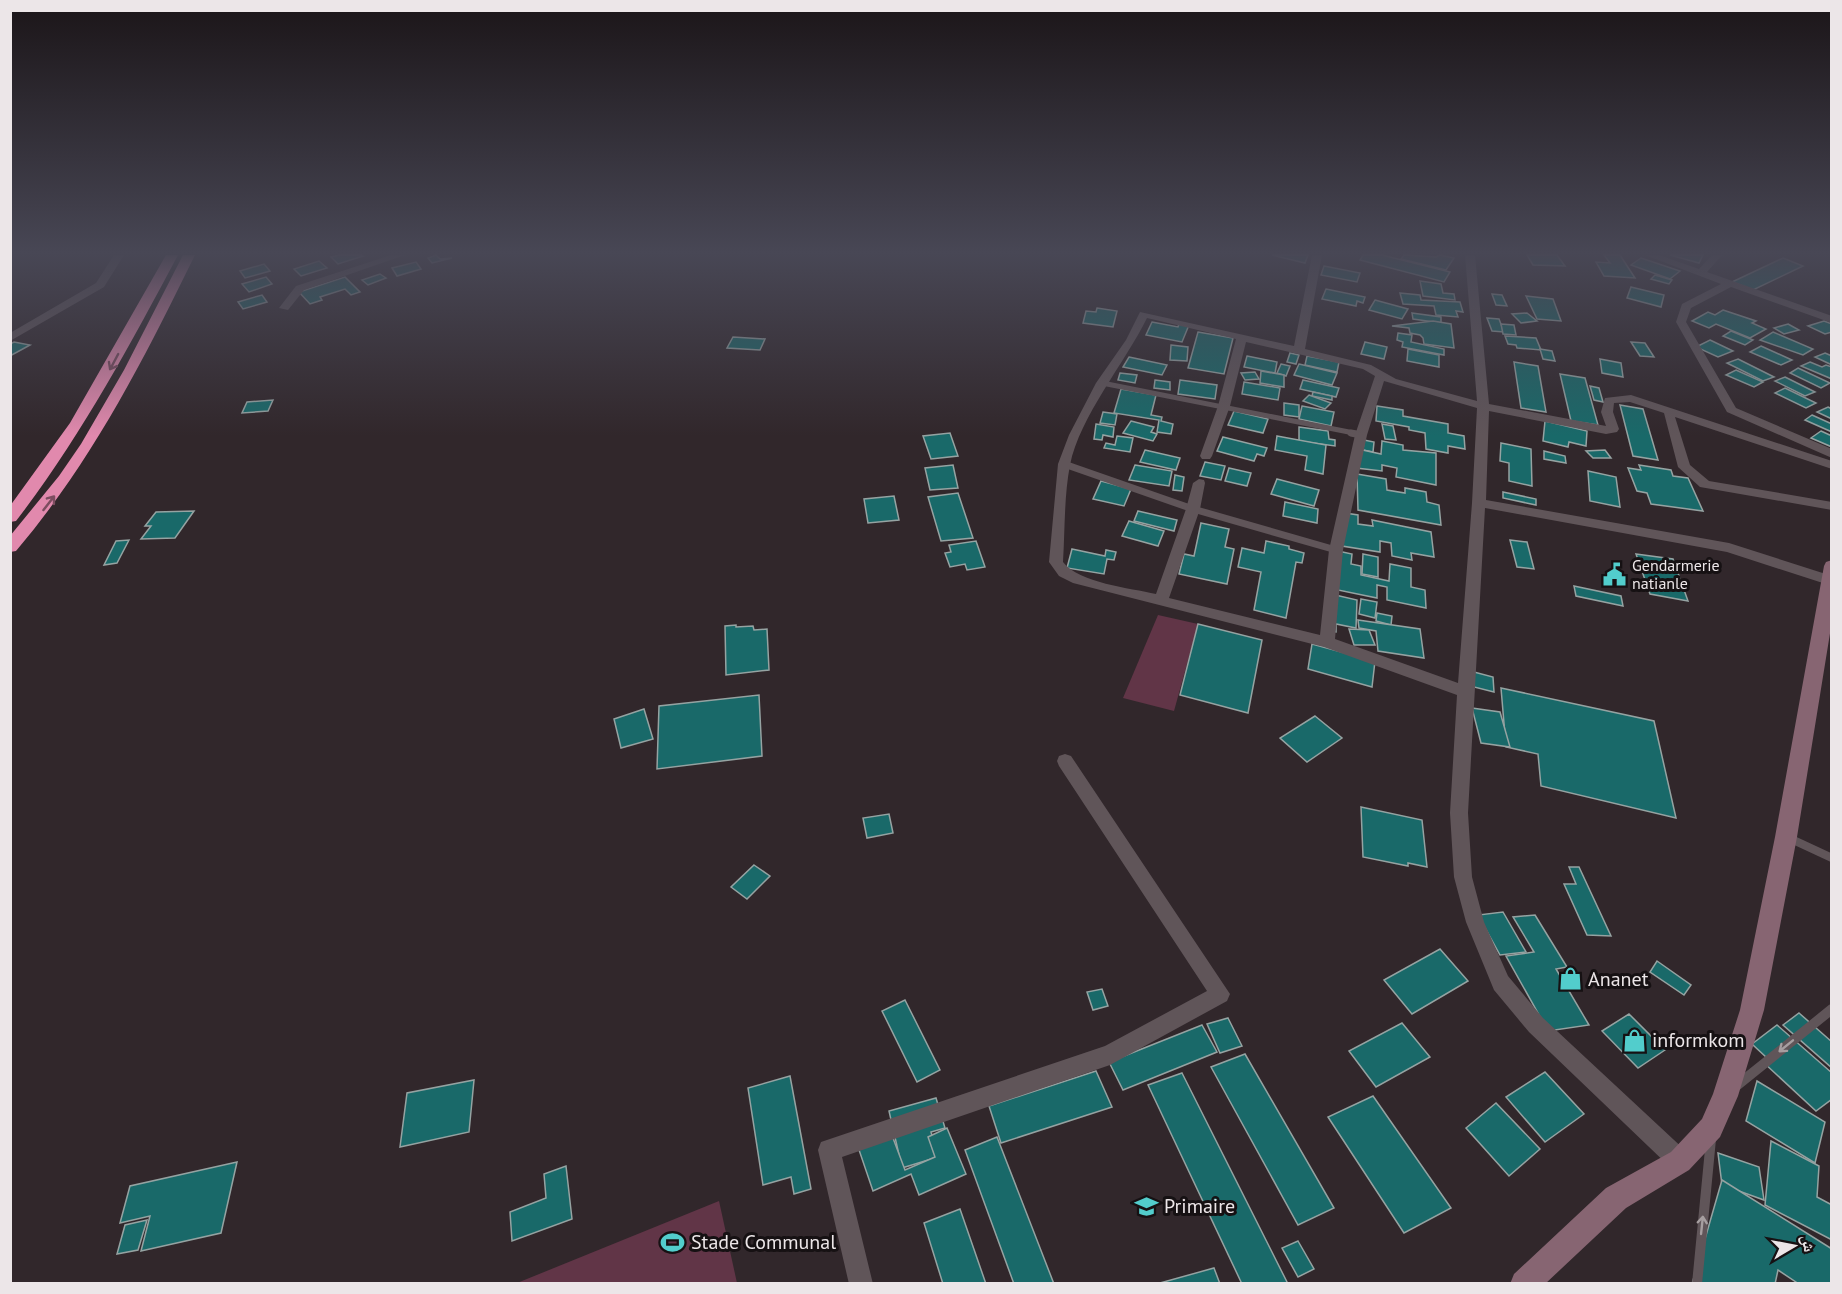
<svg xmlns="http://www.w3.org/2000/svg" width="1842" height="1294" font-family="'PT Sans','Noto Naskh Arabic',sans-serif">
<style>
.green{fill:#613547}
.building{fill:#196969;stroke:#95a3a2;stroke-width:1.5}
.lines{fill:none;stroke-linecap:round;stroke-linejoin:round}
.lane-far3{stroke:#605559;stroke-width:5}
.lane-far2{stroke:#605559;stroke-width:7}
.lane-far1{stroke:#605559;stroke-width:8}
.lane{stroke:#605559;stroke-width:10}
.street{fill:#605559;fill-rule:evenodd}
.secondary{fill:#876572;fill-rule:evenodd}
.highway{fill:#e189ad;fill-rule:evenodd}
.oneway{stroke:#7c4d60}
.oneway2{stroke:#a69ea0}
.labels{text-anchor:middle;stroke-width:6;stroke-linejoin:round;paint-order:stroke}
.poi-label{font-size:16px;fill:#ece6e8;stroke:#161113;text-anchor:start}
.near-poi-label{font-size:20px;fill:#ece6e8;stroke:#161113;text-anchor:start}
</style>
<rect width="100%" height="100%" fill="#31272b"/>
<g class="green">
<path d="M1158,615L1198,624L1174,711L1123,698Z"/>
<path d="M719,1201L737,1283H517Z"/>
</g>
<g class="building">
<path d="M340,255H361L363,256L338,264L331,257Z"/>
<path d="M436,255L440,259L452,258L432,263L428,258Z"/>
<path d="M1272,255H1308L1305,263Z"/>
<path d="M1363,255H1382L1450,272L1444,282L1360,260Z"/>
<path d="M1404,255L1436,257L1440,255L1454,258L1446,270L1401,259Z"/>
<path d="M1527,255H1557L1565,266L1533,265Z"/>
<path d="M1604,255H1620L1635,278L1604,276L1596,262L1610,263Z"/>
<path d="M1670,255H1703L1699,263Z"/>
<path d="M1641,258L1680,271L1670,279L1631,265Z"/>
<path d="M1783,258L1803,266L1753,290L1732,282Z"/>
<path d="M319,261L327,268L301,276L294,269Z"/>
<path d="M416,262L421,269L397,276L392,268Z"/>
<path d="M264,264L270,271L245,278L240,271Z"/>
<path d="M1324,266L1360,273L1357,282L1321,275Z"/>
<path d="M380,274L386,278L368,285L362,280Z"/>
<path d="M1655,275L1672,280L1669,284L1651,279Z"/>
<path d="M266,277L272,284L249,292L242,284Z"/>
<path d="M345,277L360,292L351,295L345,289L320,297L322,300L310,304L299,292Z"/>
<path d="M1420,281L1441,284L1443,293L1454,294L1455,300L1423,296Z"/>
<path d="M1631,287L1664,295L1661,307L1627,298Z"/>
<path d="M1326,289L1365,297L1363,303L1357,301L1356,306L1322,299Z"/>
<path d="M1400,293L1420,295L1421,300L1460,302L1463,312L1456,311L1458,317L1436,315L1434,306L1403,304Z"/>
<path d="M1492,294L1502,295L1507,306L1496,305Z"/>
<path d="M262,295L267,302L243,309L238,302Z"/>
<path d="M1526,296L1553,299L1561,321L1537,319Z"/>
<path d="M1375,300L1408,309L1402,319L1369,310Z"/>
<path d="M1097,308L1117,311L1113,327L1083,323L1086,311L1096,312Z"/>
<path d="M1723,310L1756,321L1752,323L1766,329L1750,338L1716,324L1709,328L1692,321L1708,312L1715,315Z"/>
<path d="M1412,313L1441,317V323L1413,319Z"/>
<path d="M1527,313L1537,321L1521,323L1512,314Z"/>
<path d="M1487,318L1499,319L1504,332L1492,331Z"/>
<path d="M1433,321L1451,324L1454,348L1424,344L1423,338L1420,335L1410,333L1409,328L1392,326Z"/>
<path d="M1824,321L1832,324V332L1825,334L1808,326Z"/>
<path d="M1152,322L1178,327L1179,324L1189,325L1182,342L1146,335Z"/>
<path d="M1501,324L1514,325L1516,335L1503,334Z"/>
<path d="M1788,324L1799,330L1784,334L1774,328Z"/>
<path d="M1731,331L1753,340L1745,345L1723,336Z"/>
<path d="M1198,332L1233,338L1224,374L1188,368Z"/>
<path d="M1773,332L1813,349L1803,355L1760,340Z"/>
<path d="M1398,333L1412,335L1411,342L1444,349V355L1402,347L1403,342L1397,340Z"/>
<path d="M1505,336L1536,338L1541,350L1517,348L1516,345L1508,344Z"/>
<path d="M733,337L765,339L760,350L727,348Z"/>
<path d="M1710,340L1733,351L1718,357L1696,347Z"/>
<path d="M14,342L30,345L10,356V344Z"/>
<path d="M1365,342L1387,347L1384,359L1361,354Z"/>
<path d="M1631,342L1645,343L1654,357L1640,356Z"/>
<path d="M1171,345L1188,347L1187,361L1170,360Z"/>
<path d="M1761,346L1792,360L1781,365L1750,352Z"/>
<path d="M1408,349L1439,355V367L1407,361Z"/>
<path d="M1540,349L1552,351L1555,361L1543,359Z"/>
<path d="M1290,353L1299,355L1296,364L1287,362Z"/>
<path d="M1825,353L1832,356V365L1815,357Z"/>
<path d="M1247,356L1277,362L1275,373L1244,367Z"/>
<path d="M1307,356L1339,362L1337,372L1305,365Z"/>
<path d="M1129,357L1167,365L1162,375L1123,367Z"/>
<path d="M1600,359L1621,363L1623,377L1602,373Z"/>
<path d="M1738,359L1774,377L1763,381L1727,363Z"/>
<path d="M1514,362L1538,366L1546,412L1521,408Z"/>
<path d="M1810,362L1822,367L1826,365L1832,367V379L1801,366Z"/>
<path d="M1281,364L1290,366L1286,376L1277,373Z"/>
<path d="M1299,364L1337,373L1332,385L1294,375Z"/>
<path d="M1798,368L1830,383L1821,388L1790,373Z"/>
<path d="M1736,370L1763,382L1754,387L1726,375Z"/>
<path d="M1261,371L1284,375V387L1260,383Z"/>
<path d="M1255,372L1259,379L1245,380L1241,373Z"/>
<path d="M1120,373L1137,375L1135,383L1118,380Z"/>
<path d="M1560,374L1585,378L1598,425L1571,421Z"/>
<path d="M1785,377L1815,392L1805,396L1775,381Z"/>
<path d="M1155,380L1170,382V390L1154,388Z"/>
<path d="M1180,380L1217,385L1215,399L1178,394Z"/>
<path d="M1303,380L1339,388L1336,397L1300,389Z"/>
<path d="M1244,382L1280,388L1278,400L1242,394Z"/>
<path d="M1590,386L1599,388L1603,402L1594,400Z"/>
<path d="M1785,388L1816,403L1806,408L1775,393Z"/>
<path d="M1121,389L1156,395L1151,415L1162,417L1161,421L1173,424L1171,434L1157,432L1159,420L1114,413Z"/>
<path d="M1313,392L1332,396V400L1312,396Z"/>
<path d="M1309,395L1331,403L1325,409L1303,401Z"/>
<path d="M273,400L268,411L242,413L247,402Z"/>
<path d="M1284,403L1299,405V417L1284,415Z"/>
<path d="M1620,405L1643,409L1658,460L1633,456Z"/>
<path d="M1302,406L1334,412L1331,426L1299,419Z"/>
<path d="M1377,406L1403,410V416L1448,424V433L1464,436L1465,449L1448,446V453L1426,449L1425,433L1409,430V427L1376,421Z"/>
<path d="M1828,407L1832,409V419L1817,412Z"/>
<path d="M1234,411L1268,419L1263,433L1228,425Z"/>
<path d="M1103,412L1117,414L1115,425L1100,423Z"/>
<path d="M1812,415L1832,424V432L1805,420Z"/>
<path d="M1131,421L1154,427L1151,432L1157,434L1153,441L1123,433Z"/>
<path d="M1545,421L1587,431L1586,446L1569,442L1568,447L1543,441Z"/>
<path d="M1096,424L1114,427L1113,437L1103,435L1102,440L1094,439Z"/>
<path d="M1382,424L1393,426L1396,440L1385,439Z"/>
<path d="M1299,427L1328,431L1329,439L1335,440V446L1299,441Z"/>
<path d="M1821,431L1832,436V447L1811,438Z"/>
<path d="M950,433L958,456L931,459L923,436Z"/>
<path d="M1117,436L1133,438L1130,452L1104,448L1106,443L1115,445Z"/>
<path d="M1277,436L1326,445L1323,474L1305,470L1307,456L1275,450Z"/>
<path d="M1223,437L1267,448L1264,456L1257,454L1254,461L1217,451Z"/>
<path d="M1364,440L1374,442L1373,452L1363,450Z"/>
<path d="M1382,441L1403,445V450L1436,453V485L1396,477L1397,468L1382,465V471L1356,468L1358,449L1381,454Z"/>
<path d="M1501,443L1531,449L1532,486L1509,481V463L1500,461Z"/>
<path d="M1145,450L1180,458L1176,470L1140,462Z"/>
<path d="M1605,450L1611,458H1593L1586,451Z"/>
<path d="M1544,451L1565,456L1566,463L1544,459Z"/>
<path d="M1205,462L1225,466L1221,480L1200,476Z"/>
<path d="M953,465L958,488L930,490L925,468Z"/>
<path d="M1135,465L1172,471L1169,486L1129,480Z"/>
<path d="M1639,465L1671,470L1673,476L1688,478L1703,511L1651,504L1647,493L1637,491L1628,468L1641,470Z"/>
<path d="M1229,468L1251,473L1247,486L1225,481Z"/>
<path d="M1588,471L1616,477L1620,507L1590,501Z"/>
<path d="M1357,474L1386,479L1387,490L1405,493V488L1426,492L1427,502L1439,505L1441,525L1358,510Z"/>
<path d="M1175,475L1184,477L1182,491L1173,490Z"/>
<path d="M1277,479L1319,490L1314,506L1271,494Z"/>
<path d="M1101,481L1131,489L1124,506L1093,499Z"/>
<path d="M1503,492L1536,499V505L1503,498Z"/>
<path d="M958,493L973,538L941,541L928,497Z"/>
<path d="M894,496L899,520L868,523L864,499Z"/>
<path d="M1285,502L1318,509L1317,523L1283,516Z"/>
<path d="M194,511L175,538L141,539L151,526H145L156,512Z"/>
<path d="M1138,511L1177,520L1174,531L1134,521Z"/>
<path d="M1345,513L1358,515V524L1373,526L1372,520L1431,532L1434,557L1411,553L1412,560L1392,556L1391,543L1380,541V552L1342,546Z"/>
<path d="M1129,521L1164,531L1158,546L1122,536Z"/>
<path d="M1201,523L1229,529L1225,547L1234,549L1227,584L1179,574L1184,554L1194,556Z"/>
<path d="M129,540L117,563L104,565L116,541Z"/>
<path d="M1510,540L1527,542L1534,569L1517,567Z"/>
<path d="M976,541L985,567L967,570L965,564L950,567L945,553L951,552L949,545Z"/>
<path d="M1266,541L1289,546V549L1304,553L1302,563L1296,562L1286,618L1254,610L1261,572L1238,567L1242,548L1264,553Z"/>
<path d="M1072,549L1105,556L1106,550L1116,552L1114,560L1107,559L1104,574L1067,568Z"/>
<path d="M1338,551L1352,554L1351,564L1361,566V575L1389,581L1390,564L1411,568V587L1425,590L1426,608L1387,600V587L1377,585V598L1333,589Z"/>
<path d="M1363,554L1378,557V577L1362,574Z"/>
<path d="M1636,554L1673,559L1688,601L1650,594Z"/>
<path d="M1574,586L1621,596L1623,606L1576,596Z"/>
<path d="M1331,594L1357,600L1356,628L1336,624V632L1328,631Z"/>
<path d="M1361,599L1377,602L1375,618L1359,614Z"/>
<path d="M1377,613L1392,616L1391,625L1376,621Z"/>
<path d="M1358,620L1420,629L1424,658L1378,651L1376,631L1359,628Z"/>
<path d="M1198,624L1262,640L1248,713L1180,695Z"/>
<path d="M736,625V627L753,626L754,630L767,629L769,670L726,675L725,626Z"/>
<path d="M1349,629L1369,630L1375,645H1354Z"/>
<path d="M1312,644L1375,661L1372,687L1308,669Z"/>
<path d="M1474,672L1493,677L1494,692L1474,687Z"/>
<path d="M1501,688L1654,721L1676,818L1541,786L1538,754L1506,747Z"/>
<path d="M759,695L762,756L657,769L659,706Z"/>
<path d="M1472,708L1500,712L1510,747L1481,743Z"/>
<path d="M644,709L653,739L621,748L614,719Z"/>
<path d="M1315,716L1342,738L1307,762L1280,738Z"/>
<path d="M1361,807L1422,820L1427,867L1408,863V866L1363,857Z"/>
<path d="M889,814L893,833L867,838L863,818Z"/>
<path d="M754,865L770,876L747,899L731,887Z"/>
<path d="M1569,867H1579L1611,936L1587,935L1564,884H1576Z"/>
<path d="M1503,912L1526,952L1500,955L1478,915Z"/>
<path d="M1535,915L1567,967L1556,969L1589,1025L1548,1031L1506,956L1534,952L1513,917Z"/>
<path d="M1440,949L1468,981L1412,1014L1384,980Z"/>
<path d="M1657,961L1691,985L1684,995L1650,972Z"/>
<path d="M1102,989L1108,1006L1093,1010L1087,992Z"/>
<path d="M905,1000L940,1070L917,1082L882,1011Z"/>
<path d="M1799,1013L1832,1042V1068L1783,1025Z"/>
<path d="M1629,1014L1665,1050L1638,1068L1602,1031Z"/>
<path d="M1228,1018L1242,1046L1220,1053L1207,1024Z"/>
<path d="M1402,1023L1430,1057L1376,1087L1349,1051Z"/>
<path d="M1202,1025L1217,1052L1123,1090L1109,1062Z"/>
<path d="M1777,1025L1832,1073V1099L1816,1111L1763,1062L1767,1058L1752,1044Z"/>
<path d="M1245,1054L1334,1208L1298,1225L1211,1067Z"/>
<path d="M1096,1071L1112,1107L1001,1143L989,1106Z"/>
<path d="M1545,1072L1584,1114L1545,1142L1506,1097Z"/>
<path d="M1182,1073L1288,1284H1242L1148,1085Z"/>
<path d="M790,1076L811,1189L794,1194L791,1177L763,1185L748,1088Z"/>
<path d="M474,1080L469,1132L400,1147L407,1093Z"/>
<path d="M1757,1081L1825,1122L1815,1163L1746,1121Z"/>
<path d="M1373,1096L1451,1208L1404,1233L1328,1117Z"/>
<path d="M936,1098L945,1128L931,1132L938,1157L902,1168L889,1111Z"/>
<path d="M1496,1103L1540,1149L1509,1176L1466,1128Z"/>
<path d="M947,1128L966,1174L919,1195L911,1174L873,1191L857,1144L890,1130L905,1170L935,1157L928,1137Z"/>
<path d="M997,1137L1054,1284H1014L965,1150Z"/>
<path d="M1771,1141L1819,1166L1817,1197L1832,1205V1240L1765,1205Z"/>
<path d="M1718,1153L1759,1167L1764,1200L1722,1185Z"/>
<path d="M237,1162L221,1233L141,1251L150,1216L120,1223L130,1186Z"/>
<path d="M566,1166L572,1219L512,1241L510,1212L546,1198L544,1174Z"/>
<path d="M1722,1180L1832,1249V1284H1799L1778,1270L1775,1284H1692Z"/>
<path d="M960,1209L986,1284H943L924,1223Z"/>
<path d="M147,1220L138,1250L117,1254L125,1225Z"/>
<path d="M1298,1241L1314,1269L1298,1277L1282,1248Z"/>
<path d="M1214,1268L1220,1284L1160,1283Z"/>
</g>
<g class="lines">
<path class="lane-far3" d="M1102,383L1359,434"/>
<g class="lane-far2">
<path d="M1351,433L1361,435"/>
<path d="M1064,464L1193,509L1336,550"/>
</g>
<path class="lane-far1" d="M1789,838L1832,858"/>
<g class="lane">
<path d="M1735,1087L1832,1009"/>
<path d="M1697,1284L1711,1139"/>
</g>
<g class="street">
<path d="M114,255H124L104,287L10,341V333L96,283Z"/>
<path d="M391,255H405L304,290L288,310L279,308L296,286Z"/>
<path d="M1312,255H1322L1305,349L1371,365L1396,379L1477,401L1465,255H1475L1489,404L1606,426L1601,412L1605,398L1631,395L1832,461V469L1675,417L1690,465L1709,481L1832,502V510L1700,487L1678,467L1664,413L1630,402L1614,403L1613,412L1619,429L1617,432L1606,434L1489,411L1486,500L1729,543L1832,576V584L1829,585L1727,552L1485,508L1468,813L1472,877L1484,922L1508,976L1543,1018L1688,1153L1691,1161L1688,1169L1680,1172L1672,1169L1529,1032L1494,990L1466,922L1454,877L1450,813L1457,695L1324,647L1073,583L1059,576L1049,562L1058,464L1069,435L1096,383L1126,340L1140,312L1294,346ZM1147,318L1236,339L1218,406L1200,456L1202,459H1210L1212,456L1230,406L1246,342L1363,369L1375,376L1355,435L1329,550L1320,635L1169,598L1200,509L1205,483L1204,480L1199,479L1193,483L1186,509L1156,594C1130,588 1079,583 1063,562C1065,530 1064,496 1070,465C1080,416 1125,363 1147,318ZM1384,381L1477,408L1472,503L1458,683L1335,639L1343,550L1367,435Z"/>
<path d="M1645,255H1659L1699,269L1712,255H1722L1707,272L1832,316V323L1731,287L1691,308L1686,322L1736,408L1832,449V458L1727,412L1676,322L1682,304L1721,284Z"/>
<path d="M1065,754L1071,756L1230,994L1227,1001L1110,1065L842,1157L873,1284H849L818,1150L821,1142L1105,1046L1207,991L1059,766L1057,761L1059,756Z"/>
</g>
<path class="secondary" d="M1832,560V621L1797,837L1764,1010L1738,1096L1720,1137L1689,1170L1626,1208L1545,1284H1510L1514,1274L1606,1188L1671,1152L1702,1119L1713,1094L1740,1010L1775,837L1824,566L1826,562Z"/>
<g class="highway">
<path d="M166,255H178C129,347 80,438 16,521L10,522V506L70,423Z"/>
<path d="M183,255H195C143,361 93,460 16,551L10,552V536L59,476L81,444L124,370Z"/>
</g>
</g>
<defs><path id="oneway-shaft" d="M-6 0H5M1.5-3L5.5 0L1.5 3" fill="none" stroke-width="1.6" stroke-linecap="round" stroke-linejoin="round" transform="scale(1.5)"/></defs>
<g class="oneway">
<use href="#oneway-shaft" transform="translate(114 362) rotate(118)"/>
<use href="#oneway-shaft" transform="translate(49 503) rotate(-52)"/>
</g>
<g class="oneway2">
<use href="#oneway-shaft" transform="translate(1786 1046) rotate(141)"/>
<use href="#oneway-shaft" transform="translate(1702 1225) rotate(-84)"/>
</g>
<linearGradient id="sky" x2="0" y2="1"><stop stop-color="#1b1518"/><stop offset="0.58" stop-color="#484755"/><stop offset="1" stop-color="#484755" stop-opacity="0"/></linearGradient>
<rect width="1842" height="436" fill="url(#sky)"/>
<defs>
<symbol id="civic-bare" viewBox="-9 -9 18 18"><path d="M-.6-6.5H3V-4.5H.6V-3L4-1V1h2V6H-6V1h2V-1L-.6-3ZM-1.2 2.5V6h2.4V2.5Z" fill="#52cdcc" stroke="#161113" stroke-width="2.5" paint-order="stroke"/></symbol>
<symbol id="shop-bare" viewBox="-9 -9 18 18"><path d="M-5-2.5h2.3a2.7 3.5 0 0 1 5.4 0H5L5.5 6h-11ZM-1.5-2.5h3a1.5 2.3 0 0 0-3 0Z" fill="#52cdcc" stroke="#161113" stroke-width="2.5" paint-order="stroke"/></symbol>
<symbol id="school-bare" viewBox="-9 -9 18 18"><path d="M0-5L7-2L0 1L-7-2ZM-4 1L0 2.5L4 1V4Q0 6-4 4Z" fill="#52cdcc" stroke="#161113" stroke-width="2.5" paint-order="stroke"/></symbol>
<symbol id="stadium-bare" viewBox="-9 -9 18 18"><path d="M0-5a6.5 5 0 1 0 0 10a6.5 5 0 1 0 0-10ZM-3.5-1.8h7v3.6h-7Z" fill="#52cdcc" stroke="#161113" stroke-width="2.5" paint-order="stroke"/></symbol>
</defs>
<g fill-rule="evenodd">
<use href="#civic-bare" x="1598" y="558" width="33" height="33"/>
<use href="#shop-bare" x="1554" y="962" width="33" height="33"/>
<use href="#shop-bare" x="1618" y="1024" width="33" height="33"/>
<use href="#school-bare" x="1130" y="1190" width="33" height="33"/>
<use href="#stadium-bare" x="656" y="1226" width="33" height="33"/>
</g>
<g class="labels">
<g class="poi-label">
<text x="1632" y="571">Gendarmerie<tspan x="1632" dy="18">natianle</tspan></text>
</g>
<g class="near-poi-label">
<text x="1588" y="986">Ananet</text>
<text x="1652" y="1047">informkom</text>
<text x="1164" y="1213">Primaire</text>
<text x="691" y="1249">Stade Communal</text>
</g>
</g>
<rect width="1842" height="1294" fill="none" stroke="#ece6e8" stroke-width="24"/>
<g transform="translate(1794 1246) rotate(80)" stroke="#161113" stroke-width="4.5" paint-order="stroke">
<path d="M0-4.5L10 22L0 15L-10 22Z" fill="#ece6e8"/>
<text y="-9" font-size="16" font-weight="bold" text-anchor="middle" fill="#ece6e8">ش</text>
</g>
</svg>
